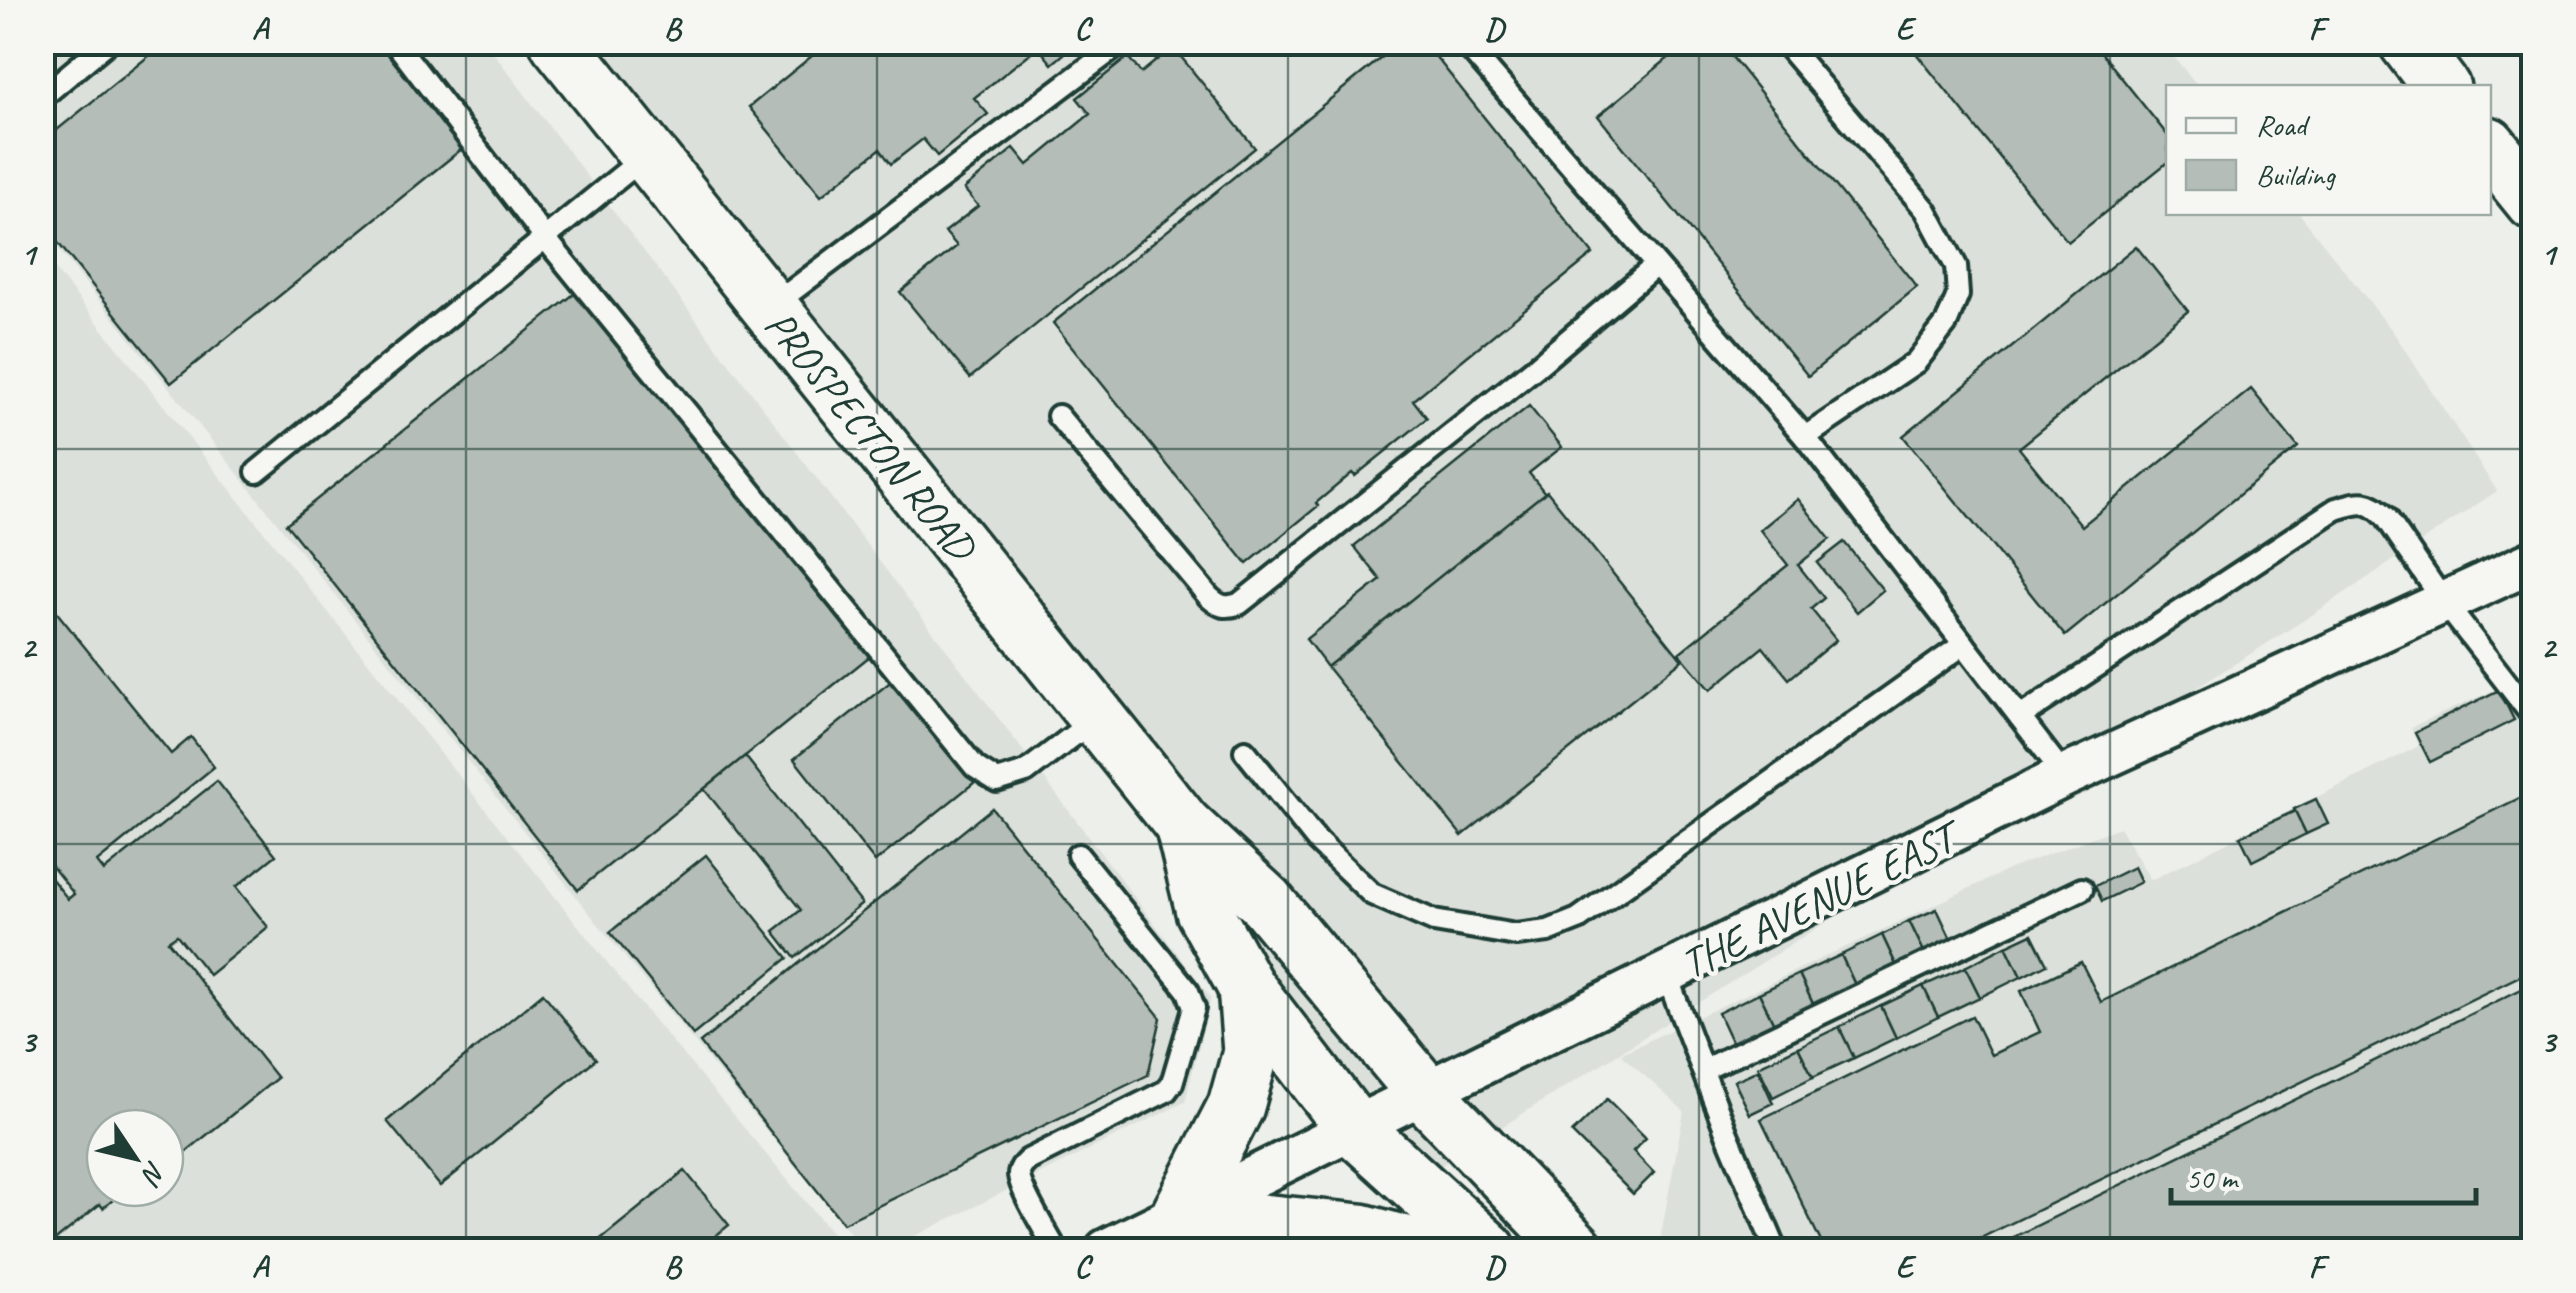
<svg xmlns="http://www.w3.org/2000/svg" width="2576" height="1293" font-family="Caveat,sans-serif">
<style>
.built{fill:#dce0db;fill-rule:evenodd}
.building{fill:#b4bdb8;stroke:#1f3d34;stroke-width:2.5}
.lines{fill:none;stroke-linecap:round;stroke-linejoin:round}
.lane-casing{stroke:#1f3d34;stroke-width:28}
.street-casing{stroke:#1f3d34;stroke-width:48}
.primary-casing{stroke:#1f3d34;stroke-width:62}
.highway-casing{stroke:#1f3d34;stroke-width:62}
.lane{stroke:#f6f6f2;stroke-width:20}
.street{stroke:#f6f6f2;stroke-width:40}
.primary{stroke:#f6f6f2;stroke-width:55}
.highway{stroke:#f6f6f2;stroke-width:55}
.grid{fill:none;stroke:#1f3d34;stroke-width:2.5;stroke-opacity:0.55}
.labels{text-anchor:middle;stroke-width:9;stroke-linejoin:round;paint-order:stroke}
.street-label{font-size:42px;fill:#1f3d34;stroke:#f6f6f2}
.neatline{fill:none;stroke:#1f3d34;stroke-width:4}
.grid-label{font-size:32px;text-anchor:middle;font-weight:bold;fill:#1f3d34}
</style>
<rect width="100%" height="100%" fill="#edefea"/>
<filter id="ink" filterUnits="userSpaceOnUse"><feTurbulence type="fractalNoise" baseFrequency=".01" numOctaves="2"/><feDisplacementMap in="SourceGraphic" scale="20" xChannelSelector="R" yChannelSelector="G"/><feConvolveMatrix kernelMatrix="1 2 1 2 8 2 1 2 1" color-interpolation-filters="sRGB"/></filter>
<g filter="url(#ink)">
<g class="built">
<path d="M42,43H486L1211,998L1185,1102L887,1250H864L607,935L43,230Z"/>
<path d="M585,43H2162L2199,87L2168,88V212L2299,213L2394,333L2497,491L2309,617L1413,1183Z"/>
<path d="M42,253L634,996L846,1250H43ZM105,1128H165V1188H105Z"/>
<path d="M2499,688L2508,702L2533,690V1250H1665L1659,1245L1684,1111L1620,1054L2010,869L2119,827L2151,880L2419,746L2411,727Z"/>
</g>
<g class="building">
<path d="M166,42H378L463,148L171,383L42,223V142Z"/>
<path d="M829,42H1078L1052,64L1038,47L974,98L988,114L937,156L923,139L891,164L880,149L821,196L749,107Z"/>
<path d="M1401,42H1424L1593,254L1413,400L1427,418L1355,476L1352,473L1316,503L1318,506L1247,564L1053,323Z"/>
<path d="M1688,42H1720L1917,287L1808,376L1598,116Z"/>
<path d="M1907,42H2093L2168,136V162L2068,242Z"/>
<path d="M1173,47L1255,148L970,378L900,292L957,246L945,232L978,206L964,189L1014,148L1028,165L1090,114L1077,98L1128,57L1141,73Z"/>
<path d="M2136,246L2188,311L2019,448L2082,526L2251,389L2298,447L2065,636L1903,436Z"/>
<path d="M579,290L870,656L578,890L286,524Z"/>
<path d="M1529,406L1562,447L1529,473L1545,493L1327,667L1306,639L1381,580L1354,546Z"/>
<path d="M1547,491L1682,660L1462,836L1327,667Z"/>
<path d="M1798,499L1830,539L1798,565L1824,598L1811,609L1836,640L1789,679L1763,647L1710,690L1679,653L1788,565L1760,530Z"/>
<path d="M1844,542L1883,590L1857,612L1817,563Z"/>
<path d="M42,594L171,754L191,737L214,767L97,862L104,871L217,781L276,855L236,887L268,927L209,975L177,935L168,941L277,1078L176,1160L171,1154L165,1158V1128H105V1188H128L103,1208L100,1204L52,1243L42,1232V867L68,899L74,894L42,854Z"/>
<path d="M894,679L975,782L875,862L794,759Z"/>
<path d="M2499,690L2514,720L2430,762L2415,732Z"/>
<path d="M745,756L862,904L795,958L774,931L801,910L704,789Z"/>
<path d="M2534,791V969L1956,1250H1825L1761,1119L1972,1016L1991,1055L2040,1032L2021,991L2081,962L2101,1002Z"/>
<path d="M2316,799L2328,824L2306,834L2294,809Z"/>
<path d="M992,808L1161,1018L1148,1075L843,1223L700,1043Z"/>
<path d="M2295,811L2306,834L2252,861L2240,836Z"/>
<path d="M706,855L788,958L693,1035L610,932Z"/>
<path d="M2134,867L2141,882L2102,901L2095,886Z"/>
<path d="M1937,909L1951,939L1924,952L1909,921Z"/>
<path d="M1909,921L1924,952L1896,965L1882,935Z"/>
<path d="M2032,934L2047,964L2021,977L2006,946Z"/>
<path d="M1882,935L1896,965L1855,985L1841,955Z"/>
<path d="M2006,946L2021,977L1980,997L1965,967Z"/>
<path d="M1841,955L1855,985L1813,1004L1799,974Z"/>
<path d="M1965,967L1980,997L1938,1017L1923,986Z"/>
<path d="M1799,974L1813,1004L1774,1024L1759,993Z"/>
<path d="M2534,983V1250H1987Z"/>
<path d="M1923,986L1938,1017L1896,1038L1881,1006Z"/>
<path d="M543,993L596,1059L440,1186L387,1121Z"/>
<path d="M1759,993L1774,1024L1732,1043L1718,1013Z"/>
<path d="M1881,1006L1896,1038L1854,1058L1839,1027Z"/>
<path d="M1839,1027L1854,1058L1813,1077L1798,1047Z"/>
<path d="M1798,1047L1813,1077L1773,1097L1758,1066Z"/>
<path d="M1758,1070L1773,1103L1750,1114L1734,1081Z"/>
<path d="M1607,1099L1646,1138L1633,1151L1654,1173L1633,1194L1572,1133Z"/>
<path d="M685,1171L729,1225L698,1250H587Z"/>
</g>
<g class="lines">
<defs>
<g id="lane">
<path d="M395,42L545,238L975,767L997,781L1026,772L1095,719"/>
<path d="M1464,42L1805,437L2065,776"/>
<path d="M1789,48L1926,210L1956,266L1958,295L1946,324L1916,362L1805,437"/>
<path d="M42,97L108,42"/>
<path d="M772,306L1122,42"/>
<path d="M1058,416L1209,597C1220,607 1225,608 1239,604L1536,367L1656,265"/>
<path d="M257,472L647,155"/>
<path d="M2020,717L2336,509C2360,502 2368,498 2386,517L2444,602L2534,718"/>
<path d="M1245,751L1317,841L1372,894L1434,921L1516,935L1548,931L1578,919L1964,644"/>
<path d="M1666,974L1727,1134L1776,1250"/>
<path d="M1703,1070L2082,889"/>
<path d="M1056,1250C1048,1235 1019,1189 1019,1174C1020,1167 1023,1165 1028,1160L1166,1091L1172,1083L1194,1008L1188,991L1078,855"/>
</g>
<path id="street" d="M1106,1250L2065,776L2534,561"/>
<g id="primary">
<path d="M558,42L1183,825L1266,902L1425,1093L1576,1250"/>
<path d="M1183,825L1204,911L1246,987L1353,1127L1488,1250"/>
<path d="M1246,987L1251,1052L1236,1106L1180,1214L1361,1232L1428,1250"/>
</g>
<g id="highway">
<path d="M2407,42L2442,88"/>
<path d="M2488,145L2534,202"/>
</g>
</defs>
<use href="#lane" class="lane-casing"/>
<use href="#street" class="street-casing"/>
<use href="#primary" class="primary-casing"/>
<use href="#highway" class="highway-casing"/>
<use href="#lane" class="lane"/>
<use href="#street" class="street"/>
<use href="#primary" class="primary"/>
<use href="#highway" class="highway"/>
</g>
</g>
<path class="grid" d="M466,42V1250M877,42V1250M1288,42V1250M1699,42V1250M2110,42V1250M42,449H2534M42,844H2534"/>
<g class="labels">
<g class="street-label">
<text transform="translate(871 434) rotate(51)" y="15">PROSPECTON ROAD</text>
<text transform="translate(1817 900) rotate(-26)" y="15">THE AVENUE EAST</text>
</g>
</g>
<rect width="2576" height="1293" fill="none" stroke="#f6f6f2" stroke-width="110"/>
<rect x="2166" y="85" width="325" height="130" fill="#f6f6f2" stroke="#a0aca6" stroke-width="2.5"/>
<rect x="2186" y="118" width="50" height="15" fill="#f6f6f2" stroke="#a0aca6" stroke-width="2.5"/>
<text x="2256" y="135" font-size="30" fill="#1f3d34">Road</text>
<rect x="2186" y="160" width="50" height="30" fill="#b4bdb8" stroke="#a0aca6" stroke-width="2.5"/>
<text x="2256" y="185" font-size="30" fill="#1f3d34">Building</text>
<g transform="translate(135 1158) rotate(125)"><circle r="48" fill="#f6f6f2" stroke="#a0aca6" stroke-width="2.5"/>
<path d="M0-8L18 38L0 25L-18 38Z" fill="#1f3d34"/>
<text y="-15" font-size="28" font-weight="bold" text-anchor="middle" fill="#1f3d34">N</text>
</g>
<path d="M2171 1188v15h305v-15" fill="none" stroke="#1f3d34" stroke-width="5"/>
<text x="2186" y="1188" font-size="30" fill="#1f3d34" stroke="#f6f6f2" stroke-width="8" paint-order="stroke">50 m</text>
<rect x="55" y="55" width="2466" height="1183" class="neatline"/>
<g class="grid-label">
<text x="260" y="39">A</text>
<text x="672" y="39">B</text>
<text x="1082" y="39">C</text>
<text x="1494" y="39">D</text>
<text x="1904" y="39">E</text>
<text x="2316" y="39">F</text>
<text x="28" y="264">1</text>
<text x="2548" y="264">1</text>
<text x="28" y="658">2</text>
<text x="2548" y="658">2</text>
<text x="28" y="1052">3</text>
<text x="2548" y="1052">3</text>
<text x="260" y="1277">A</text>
<text x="672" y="1277">B</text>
<text x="1082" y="1277">C</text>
<text x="1494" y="1277">D</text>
<text x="1904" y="1277">E</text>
<text x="2316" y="1277">F</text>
</g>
</svg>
